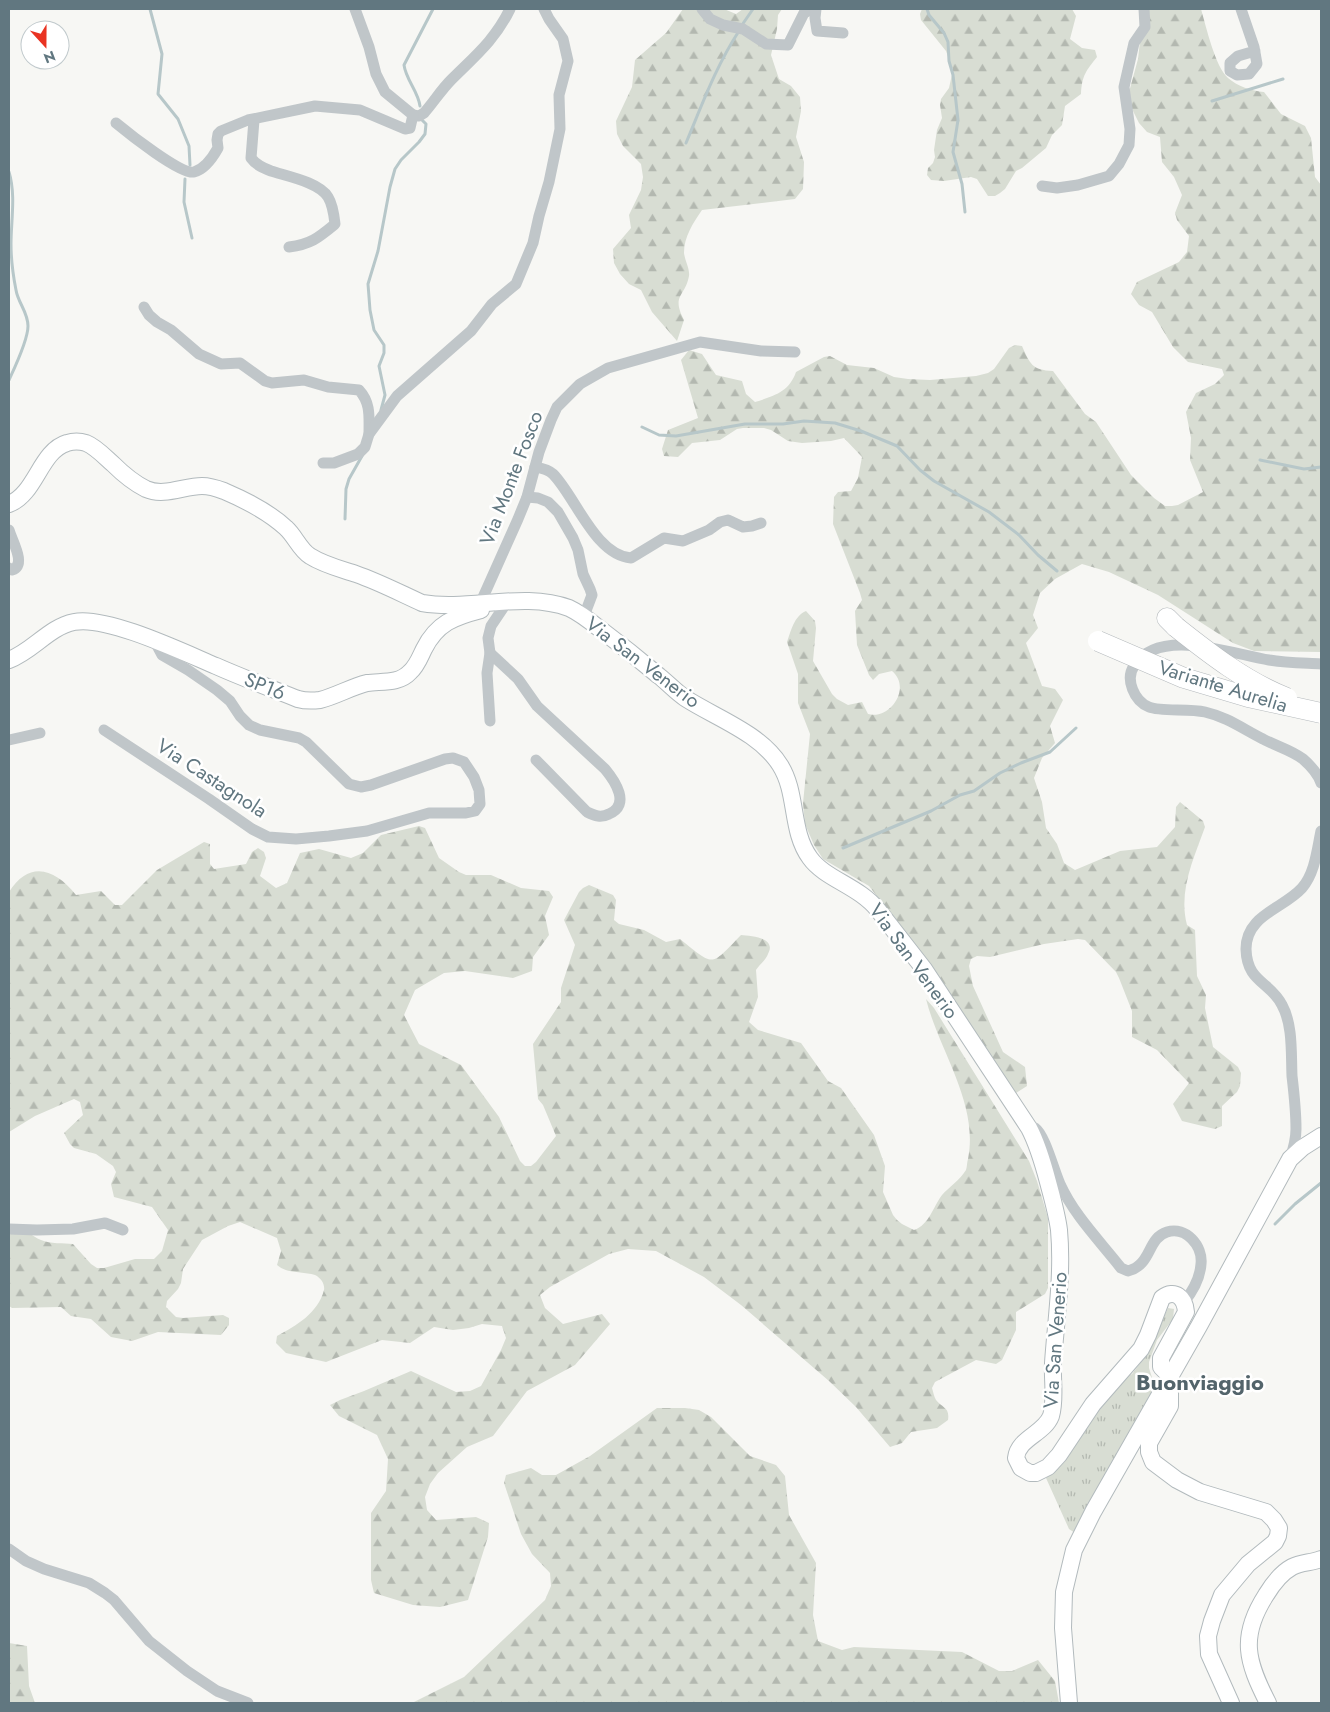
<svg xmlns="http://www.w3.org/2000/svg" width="1330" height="1712" font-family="Jost,sans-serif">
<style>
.grass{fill:url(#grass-tufts)}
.forest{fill:url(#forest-firs)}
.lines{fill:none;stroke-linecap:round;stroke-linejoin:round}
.stream{stroke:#b7c7c9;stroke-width:3}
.secondary-casing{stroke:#b2babd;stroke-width:18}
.highway-casing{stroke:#b5babd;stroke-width:21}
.street{stroke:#c0c6c9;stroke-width:11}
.secondary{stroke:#fff;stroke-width:16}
.highway{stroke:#fff;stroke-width:20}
.highway-bridge-casing{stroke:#b5babd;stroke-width:21;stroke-linecap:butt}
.highway-bridge{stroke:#fff;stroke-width:20}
.labels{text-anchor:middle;stroke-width:5;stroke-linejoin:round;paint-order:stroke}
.street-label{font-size:20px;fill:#617780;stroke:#fff}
.quarter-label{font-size:22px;font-weight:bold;fill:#53646b;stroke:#fff}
</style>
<defs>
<pattern id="grass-tufts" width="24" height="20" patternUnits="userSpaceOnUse" patternTransform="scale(1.25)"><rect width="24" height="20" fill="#d8ddd3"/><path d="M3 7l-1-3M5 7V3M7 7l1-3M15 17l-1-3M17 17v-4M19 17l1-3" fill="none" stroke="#b3b8b0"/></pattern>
<pattern id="forest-firs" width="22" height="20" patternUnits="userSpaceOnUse" patternTransform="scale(1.25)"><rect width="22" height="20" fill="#d8ddd3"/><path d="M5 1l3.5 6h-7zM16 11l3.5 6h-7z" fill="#b3b8b0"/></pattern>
</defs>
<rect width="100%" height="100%" fill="#f7f7f4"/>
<path class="grass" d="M1168,1308L1174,1309L1173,1319L1157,1340L1149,1362V1368L1154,1384V1393L1075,1533L1069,1529L1046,1478L1052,1473L1108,1393L1121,1380L1132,1374L1148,1353Z"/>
<g class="forest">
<path d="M683,9H724L736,14L743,9H782L778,15L777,29L771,55L779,79L791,86L800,97L801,111L796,137L804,162L803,189L795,199L702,210C693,223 684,237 684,253C685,261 690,269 689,276C685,297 671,295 684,320L677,341L652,312L641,290L629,284L620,274L614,263L613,249L631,228L629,215L641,190L643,177L641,164L623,146L617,134L616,121L632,87L635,60L666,33Z"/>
<path d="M922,9H1072L1076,16L1070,39L1082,48L1095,50L1097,57C1086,71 1082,75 1081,94L1065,106L1062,125L1052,135L1046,148L1022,168L1016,171L1005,189L1000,193L995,196H988L977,179L971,177L944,181L931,180L927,175L928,168L933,163L935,157L934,150L937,130L942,118L940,105L941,99L949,88L953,70L946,51L921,20L920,14Z"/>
<path d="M1140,9H1201C1206,26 1215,67 1228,78C1237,86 1252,91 1264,92L1281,114L1305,126L1311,138L1315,177L1321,185V652L1254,651L1233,643L1158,595L1109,572L1082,564L1055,579L1040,593L1033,615L1038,628L1026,643L1042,686L1055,689L1063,700L1050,726L1055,743L1042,758L1034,778L1042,802L1046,828L1057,844L1064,863L1075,870L1120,851L1157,847L1175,827L1176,807L1180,802L1203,821L1205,827C1194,858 1178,891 1187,925L1195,930L1197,976L1206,995L1205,1008L1213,1047L1238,1067L1241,1073L1240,1086L1237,1092L1222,1106V1126L1215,1129L1182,1121L1173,1104L1189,1083L1157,1050L1132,1037V1011L1119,978L1116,972L1085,940L1078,939L1044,944L990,957L977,956L971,959L969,966L973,986L1003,1052L1025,1067L1027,1086L1016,1093L997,1068L923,955L869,886L823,859L814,845L805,824L803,803L810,734L798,703V674L787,642C791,631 794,616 806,611L815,621L816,628L813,661L832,694L837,699L848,705L862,702L868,714C890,720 912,688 892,671L879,674L873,680L869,675L857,645L855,611L862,600L860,593L833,524L834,497L838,492L851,491L858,478L862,457L844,438L831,441L802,443L788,441L771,430L764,428H743L737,429L720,440L692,443L678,457L664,456L662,449L668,430L698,418L681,360L689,350L702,354L716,375L742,381L746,394L755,402C774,396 789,392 796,372L824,357L830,356L847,365L874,368L894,377L908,379L930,380L976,376L988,373L994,369L1009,348L1015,345L1022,346C1030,364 1032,370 1053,371L1085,414L1096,422L1131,475L1154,498L1165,506H1172L1178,505L1203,492L1190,460L1191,438L1186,412L1196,393L1215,384L1224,375L1222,369L1188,362L1173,347L1152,312L1139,305L1131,294L1137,282L1179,262L1187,252L1189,236L1177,220L1175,213L1182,195L1174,177L1162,162L1160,137L1147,132L1139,123L1130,105L1129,92L1138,59L1141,32Z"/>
<path d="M419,826L425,828L439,858L459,872L466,875H491L521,888L549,891L553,897L545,916L549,935L533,957L532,971L513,978L465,971L444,973L415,990L404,1015L419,1044L461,1065L499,1117L520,1161L525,1166H531L536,1162L556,1136L543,1105L538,1099L533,1044L561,1002V988L575,945L564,920L579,892L583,888L589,885L613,895L616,900L614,920L619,924L644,930L666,942L680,939C715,967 710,967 741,935C751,936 777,937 768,954C766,960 759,965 756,970L758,997L749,1022L758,1030L801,1043L828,1081L841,1088L874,1135L885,1166L883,1192L893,1215L897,1220L902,1224L914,1230C929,1225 933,1207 942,1195C949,1187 960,1180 966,1170C967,1167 967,1162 968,1159C979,1103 939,1051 926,999L934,1008L1029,1161L1037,1181L1048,1218V1288L1045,1294L1016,1312V1330L1002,1360L996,1364L976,1360L935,1382L932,1388C933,1391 934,1397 936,1400C942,1408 950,1407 948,1420L937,1428L911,1432L902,1443L890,1447L856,1407L829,1381L741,1305L704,1277L656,1251L628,1249L609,1254L550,1287L540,1295L545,1308L563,1324L602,1314L610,1324L575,1365L527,1391L493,1436L467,1447L438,1473L430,1484L425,1497L427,1510L436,1520L476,1517L489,1523L488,1537L468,1600L440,1607L413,1605L374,1593L371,1580V1513L386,1491L388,1459L377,1435L339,1416L330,1405L340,1400L364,1391L411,1371L456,1392L470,1391L481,1386L501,1350L506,1338L502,1326L482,1324L469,1328L453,1330L434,1327L410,1343L382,1340L326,1362L286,1353L276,1343L277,1336C296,1326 318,1313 324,1290C325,1284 321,1278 315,1275C302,1271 287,1274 277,1265L281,1251L277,1238L240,1222L228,1226L202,1240L183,1269L181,1283L178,1289L167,1301L166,1307L176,1317L183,1318L223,1315L229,1318V1325L221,1335L158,1332L132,1341L111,1337L91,1319L71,1316L61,1307L12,1308L9,1306L10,1286L9,1283V1235C29,1225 26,1234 41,1240C50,1244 64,1243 73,1244L91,1264L97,1268H104L135,1259H154L162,1251L168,1230L152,1207L114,1197L111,1184L116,1172L113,1166L96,1154L74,1148L70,1144L64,1133L83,1115L80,1102L74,1099L35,1116L9,1132V892C29,860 55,868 76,895L101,891L115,905H122L157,870L204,842L210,844V864L214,869L246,864L252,852L258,848L264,852L266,858L260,876L276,888L287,883L300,853L319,849L351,858L363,853L381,835Z"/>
<path d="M657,1408H685L699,1410L711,1417L750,1456L776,1465L785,1476L789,1515L816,1563L813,1615L818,1641L842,1650L854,1647L962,1652L999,1671H1012L1038,1660L1055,1681L1059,1703H412L464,1677L545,1600L551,1586L550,1573L532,1554L521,1534L504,1483L506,1475L531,1468L542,1475H556L590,1456Z"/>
<path d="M9,1643L27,1646L29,1686L35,1703H9Z"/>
</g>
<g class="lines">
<g class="stream">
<path d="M150,9L162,54L158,94L178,119L189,146L190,165"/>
<path d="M927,9L929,15L944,33L948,42L949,61L953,75L958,120L953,152L962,184L965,212"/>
<path d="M742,25L753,9"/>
<path d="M1212,101L1283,79"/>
<path d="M420,106C418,91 406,80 404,65L433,9"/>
<path d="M686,143C702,105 716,66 739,31"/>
<path d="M9,172C16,195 11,221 11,244C11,260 13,275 16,290C18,303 28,312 28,326C28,340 15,367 9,380"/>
<path d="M185,179L184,202L192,238"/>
<path d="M381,410L385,395L379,366L384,353V345L374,330L370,310L368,284L378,251L390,187L395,169L401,160L419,142L425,134L426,124L421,119"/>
<path d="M642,427L659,435L676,436L745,424H783L804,421L835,423L861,431L897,446L920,470L934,481L989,512L1019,535L1038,555L1057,571"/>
<path d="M1260,460L1304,469L1321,467"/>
<path d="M345,519L346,489L349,479L362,456"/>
<path d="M843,848L931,811L960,795L974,791L1000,773L1021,763L1050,752L1076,728"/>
<path d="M1275,1224L1295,1204L1321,1183"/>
</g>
<defs>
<g id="secondary">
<path d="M9,504C36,494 40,451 67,443C73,441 80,441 86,443C96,447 105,457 113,464C122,473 134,483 146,489C164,497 184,486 202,486C210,486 216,488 224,491C245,500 269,512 286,528C295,536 300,550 310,556C324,565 341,569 356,574C379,582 400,593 422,603C470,611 524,591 569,608C580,613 590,621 600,629C620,644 640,660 659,676C668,683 676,692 685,698C716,718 760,733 780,765C798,793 790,831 810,858C825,879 859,886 878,910L924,969L1029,1128C1038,1145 1043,1163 1048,1182C1052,1197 1057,1214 1059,1230C1063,1274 1056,1319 1053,1363C1052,1380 1056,1399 1051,1416C1044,1434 1018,1438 1016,1458L1021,1468L1030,1473H1036L1048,1467L1059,1455L1093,1404L1141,1349L1148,1335L1162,1298C1175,1288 1185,1298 1186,1312L1161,1358V1367L1171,1377"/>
<path d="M9,660C33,651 49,627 74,622C106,615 185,653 216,666C243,678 270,688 298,699C305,701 312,701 320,700C336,696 351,687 367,683C382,681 399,684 410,672C417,666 420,657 424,649C437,623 454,617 481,610"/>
<path d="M1165,1387L1170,1393V1406L1149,1443V1452L1153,1462L1177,1480L1200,1492L1266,1512L1274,1520L1279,1528L1278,1536L1275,1542L1248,1564L1222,1595L1212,1621L1208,1636L1209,1654L1231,1703"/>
<path d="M1069,1703L1063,1628L1064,1592L1074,1550L1093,1512L1199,1326L1290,1159L1302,1148L1321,1136"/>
<path d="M1268,1703C1247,1662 1239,1637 1266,1595C1272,1585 1281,1573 1292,1567C1301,1562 1311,1563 1321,1559"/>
</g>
<path id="highway" d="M1167,618L1176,627"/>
</defs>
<use href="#secondary" class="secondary-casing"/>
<use href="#highway" class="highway-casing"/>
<g class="street">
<path d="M702,9L710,19L723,25L743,29L766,44L788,45L804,13L812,9"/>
<path d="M816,9L815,18L817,31L843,33"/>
<path d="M1241,9L1254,47L1257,64L1249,74L1237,75L1230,71V63L1238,56L1255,51"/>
<path d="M413,115L419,116L424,113C433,103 441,90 451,80C475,56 495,40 510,9"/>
<path d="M254,120L251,158C256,165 263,168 271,171C286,176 319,182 328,197C333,205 334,215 335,224C318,238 311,244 289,247"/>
<path d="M116,123C128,133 181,175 194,172C205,169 213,157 218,148L217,140L218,134L221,131L248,120L315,106L360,110L405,129L410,128L413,115L385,92L376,74L369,47L355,9"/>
<path d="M1042,186L1057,188L1078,185L1109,176L1119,164L1129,145L1130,129L1124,87L1134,43L1145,27L1144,9"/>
<path d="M144,307L149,315L157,322L171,330L199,354L221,364L240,363L265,381L272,383L304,380L328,387L359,390C371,403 369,417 369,434"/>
<path d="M323,463H334L358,454L365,447L369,434L397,396L471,331L492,304L516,284L533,243L539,216L549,182L560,129L559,95L568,61L563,39L549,19L544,9"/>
<path d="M535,467C541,468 548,469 553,474C575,496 595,555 631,558L664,538L683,541L709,530L720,522L728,520L743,527L752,526L761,523"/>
<path d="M527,497L538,498L548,502L558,512L573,538L578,550L583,574L590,589L592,595L584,616"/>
<path d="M9,530C12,541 27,565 12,570L9,568"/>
<path d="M480,604L518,519L527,497L539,452L551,420L557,407L580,384L608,368L700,342L761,351L795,352"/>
<path d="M490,653L518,679L537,706L605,769C615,781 631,805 609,814C601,818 595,816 587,812L536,760"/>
<path d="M1321,664C1304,663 1286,663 1269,660C1232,654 1158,626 1134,666C1125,679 1134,701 1149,707C1161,712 1189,708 1205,712C1227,717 1243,729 1263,739C1276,746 1291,750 1303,759C1311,766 1318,773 1321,783"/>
<path d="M490,721L487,673L490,653L488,638L491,626L507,602"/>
<path d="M104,730L209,799L252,829L268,837L296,839L329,836L367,831L429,813H466L475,811L480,804L479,790L474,777L464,762L453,758L445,759L371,785L361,787L349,784L306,742L299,738L260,730L249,725L240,716L230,701L217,690L188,670L162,655L154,640"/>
<path d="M9,740L40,733"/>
<path d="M1030,1128H1035C1045,1135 1054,1171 1060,1184C1074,1215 1099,1240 1121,1268L1128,1271C1152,1265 1147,1238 1167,1232C1186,1226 1203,1246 1201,1264C1200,1278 1193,1291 1184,1302"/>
<path d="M1290,1159C1293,1150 1296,1139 1296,1129C1296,1111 1294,1093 1292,1076C1291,1053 1293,1025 1282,1005C1270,981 1247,983 1246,949C1246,915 1283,909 1302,888C1315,873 1317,850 1321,831"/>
<path d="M9,1229L37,1230L73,1229L105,1223L123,1230"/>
<path d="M9,1549L26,1561L44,1569L89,1583L105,1593L114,1600L149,1641L187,1671L217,1691L248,1703"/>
</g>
<use href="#secondary" class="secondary"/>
<use href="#highway" class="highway"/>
<defs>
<g id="highway-bridge">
<path d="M1176,627C1210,654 1246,682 1287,698"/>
<path d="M1098,641L1184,678L1248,697L1321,713"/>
</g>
</defs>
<use href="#highway-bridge" class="highway-bridge-casing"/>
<use href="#highway-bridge" class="highway-bridge"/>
</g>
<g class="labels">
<g class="street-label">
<text transform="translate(511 478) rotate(-69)" y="7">Via Monte Fosco</text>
<text transform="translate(643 662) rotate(37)" y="7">Via San Venerio</text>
<text transform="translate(265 686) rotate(22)" y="7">SP16</text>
<text transform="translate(1223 686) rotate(17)" y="7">Variante Aurelia</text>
<text transform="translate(212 778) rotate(33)" y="7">Via Castagnola</text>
<text transform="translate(914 961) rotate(54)" y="7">Via San Venerio</text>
<text transform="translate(1055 1340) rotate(-86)" y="7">Via San Venerio</text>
</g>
<g class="quarter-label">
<text x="1200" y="1390">Buonviaggio</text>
</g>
</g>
<rect width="1330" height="1712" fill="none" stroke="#617780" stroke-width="20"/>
<g transform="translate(45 45) rotate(159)"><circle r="24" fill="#ffffff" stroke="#c0c9cc"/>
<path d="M0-4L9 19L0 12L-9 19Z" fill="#e93322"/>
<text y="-8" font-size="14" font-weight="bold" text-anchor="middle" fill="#617780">N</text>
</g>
</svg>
